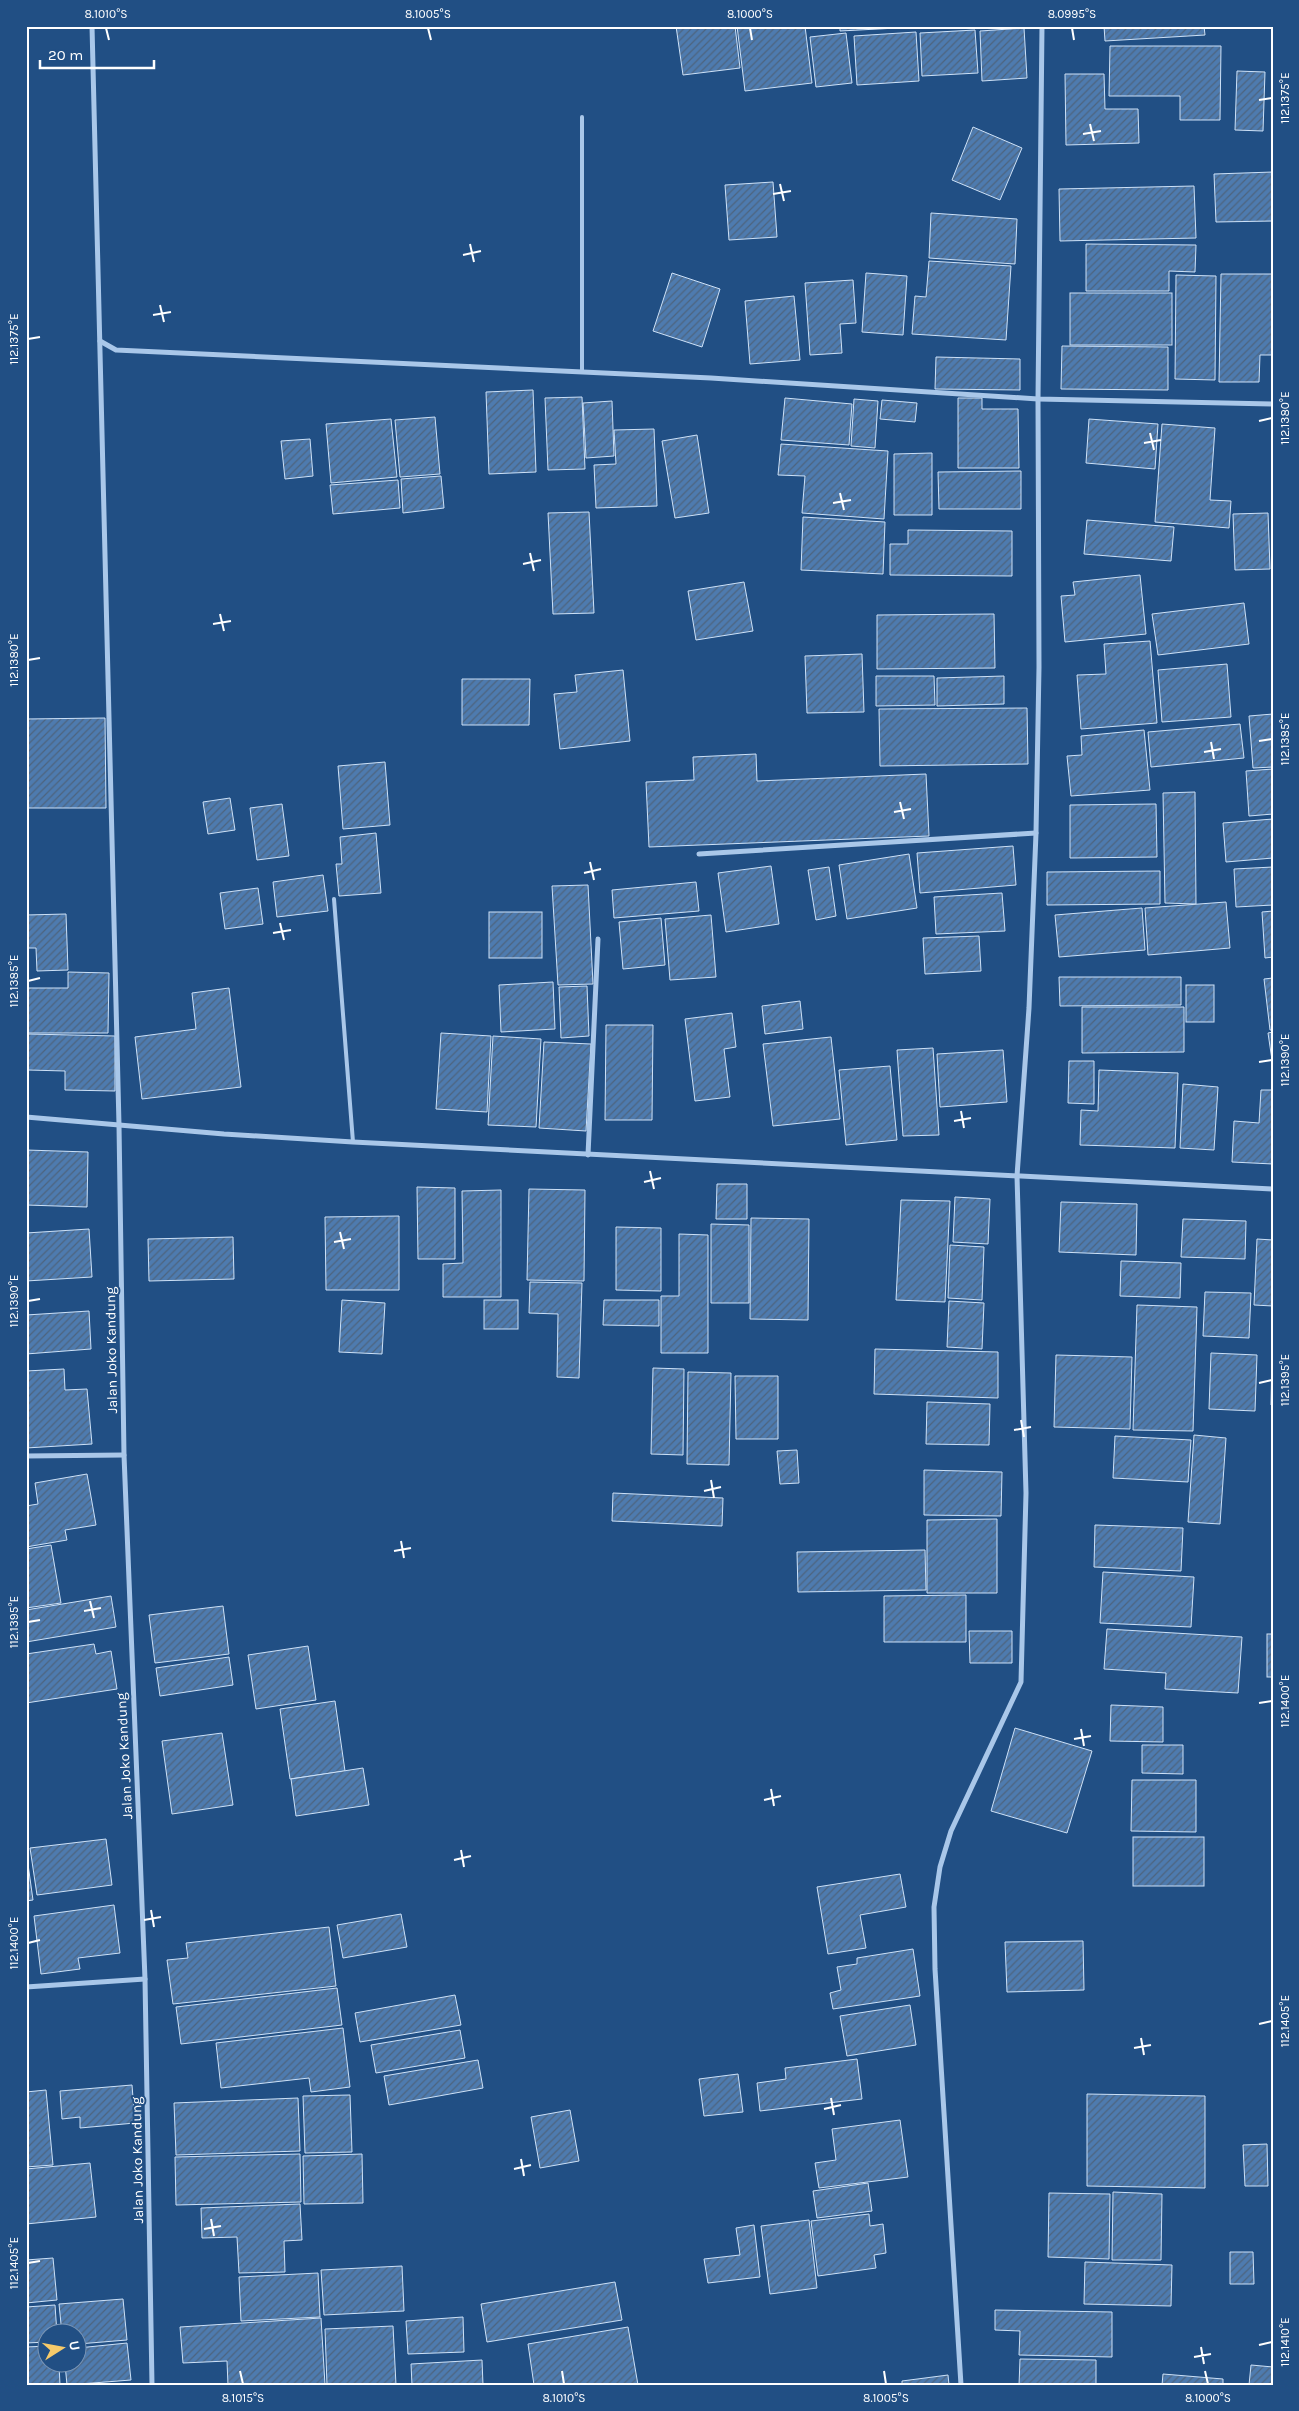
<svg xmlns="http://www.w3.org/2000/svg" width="1299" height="2411" font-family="Karla,sans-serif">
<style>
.building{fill:url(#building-hatch);stroke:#cde1f7}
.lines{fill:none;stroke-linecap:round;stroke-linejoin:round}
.service{stroke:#a9c7e9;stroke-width:4}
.minor{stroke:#a9c7e9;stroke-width:5}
.ticks{fill:none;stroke:#fff;stroke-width:2}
.labels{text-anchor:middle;stroke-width:4;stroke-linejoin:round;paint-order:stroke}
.street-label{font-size:14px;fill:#fff;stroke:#214f84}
.neatline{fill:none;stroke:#fff;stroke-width:2}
.ticks-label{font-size:12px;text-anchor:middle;fill:#fff}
</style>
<defs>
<pattern id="building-hatch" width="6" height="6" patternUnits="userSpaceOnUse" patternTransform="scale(1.25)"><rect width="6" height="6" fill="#4e7baf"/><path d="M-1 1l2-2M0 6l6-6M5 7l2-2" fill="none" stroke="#4d647e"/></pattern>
</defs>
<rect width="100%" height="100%" fill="#214f84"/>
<g class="building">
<path d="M676,26H735L740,68L683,75Z"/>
<path d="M737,26H805L812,83L745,91Z"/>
<path d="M840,26H935L840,31Z"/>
<path d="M1104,26H1204L1205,35L1105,41Z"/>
<path d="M1024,28L1027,78L982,81L980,31Z"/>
<path d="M975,30L978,73L922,76L920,33Z"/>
<path d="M916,32L919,81L857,85L854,36Z"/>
<path d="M846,33L852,83L816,87L810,37Z"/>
<path d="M1110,46H1221L1220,120H1180V96H1109Z"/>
<path d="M1237,71L1265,72L1263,131L1235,130Z"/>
<path d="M1065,74H1104L1105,109H1138L1139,143L1066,145Z"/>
<path d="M973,127L1022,148L1000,200L952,180Z"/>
<path d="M1273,172V221L1216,222L1214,174Z"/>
<path d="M773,182L777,237L729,240L725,185Z"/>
<path d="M1194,186L1196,238L1060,241L1059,189Z"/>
<path d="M931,213L1017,219L1015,264L929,258Z"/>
<path d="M1086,244L1196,245L1195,272L1169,271V291H1086Z"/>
<path d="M929,261L1011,266L1006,340L912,334L915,296L926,297Z"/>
<path d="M672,273L720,289L702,347L653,331Z"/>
<path d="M866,273L907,276L903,335L862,332Z"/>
<path d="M1221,274H1273V355H1260L1259,382H1219Z"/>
<path d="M1176,275L1216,276L1215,380L1175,379Z"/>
<path d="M853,280L856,323L840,324L842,353L810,355L805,283Z"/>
<rect x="1070" y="293" width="102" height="52"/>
<path d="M794,296L800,360L750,364L745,301Z"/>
<path d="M1062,346L1168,347V390L1061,389Z"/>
<path d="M936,357L1020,359V390L935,389Z"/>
<path d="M533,390L536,472L489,474L486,392Z"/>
<path d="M582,397L585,469L548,470L545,398Z"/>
<path d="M785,398L852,404L849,445L781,440Z"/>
<path d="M958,398H982V409H1018L1019,468H958Z"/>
<path d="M854,399L878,401L875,448L851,446Z"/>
<path d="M882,400L917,403L915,422L880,419Z"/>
<path d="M612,401L614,456L586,458L583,403Z"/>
<path d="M435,417L440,474L400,477L395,420Z"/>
<path d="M391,419L397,477L331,483L326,424Z"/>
<path d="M1089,419L1158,424L1155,469L1086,463Z"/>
<path d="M1162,424L1215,428L1210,500L1231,501L1229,528L1155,522Z"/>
<path d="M654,429L657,506L596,508L594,465L616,464L614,430Z"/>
<path d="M697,435L709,513L675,518L662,441Z"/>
<path d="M310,439L313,476L285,479L281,441Z"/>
<path d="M781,444L888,451L884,519L802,513L805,476L778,475Z"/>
<path d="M932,453V515H894V454Z"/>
<path d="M1021,471V509H939L938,472Z"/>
<path d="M441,476L444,508L403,513L401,479Z"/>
<path d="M398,480L400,508L333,514L330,485Z"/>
<path d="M589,512L594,613L553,614L548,513Z"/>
<path d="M1268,513L1270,569L1235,570L1233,514Z"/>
<path d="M803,517L885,522L883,574L801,570Z"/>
<path d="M1087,520L1174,527L1171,561L1084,554Z"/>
<path d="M908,530L1012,531V576L890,575V544H908Z"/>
<path d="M1140,575L1146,634L1065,642L1061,596L1075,595L1073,582Z"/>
<path d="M744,582L753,631L696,640L688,591Z"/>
<path d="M1244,603L1249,644L1158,655L1152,614Z"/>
<path d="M994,614L995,668L877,669V615Z"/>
<path d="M1150,641L1157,723L1081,729L1077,675L1106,674L1104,644Z"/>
<path d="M862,654L864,712L807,713L805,656Z"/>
<path d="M1227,664L1231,717L1162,722L1158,670Z"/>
<path d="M623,670L630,741L560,749L554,694L577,692L575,675Z"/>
<path d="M876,676H934L935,705L876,706Z"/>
<path d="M1004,676V704L937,706V678Z"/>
<path d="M462,679H530L529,725H462Z"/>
<path d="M1027,708L1028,764L880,766L879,709Z"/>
<path d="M1273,714V767L1253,768L1249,716Z"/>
<path d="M105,718L106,808H26V719Z"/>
<path d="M1240,724L1244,758L1151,767L1148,732Z"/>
<path d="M1144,730L1150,790L1071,796L1067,756L1082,755L1081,736Z"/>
<path d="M756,754L757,781L926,774L929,836L649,847L646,782L694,780L693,757Z"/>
<path d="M385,762L390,825L343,829L338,766Z"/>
<path d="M1273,769V814L1249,816L1246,771Z"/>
<path d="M1195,792L1196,904L1165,903L1163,793Z"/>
<path d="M230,798L235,830L208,834L203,802Z"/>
<path d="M282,804L289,856L257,860L250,808Z"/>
<path d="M1156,804L1157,857L1070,858V805Z"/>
<path d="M1273,819V858L1226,862L1223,823Z"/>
<path d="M376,833L381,893L339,896L336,864H342L340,837Z"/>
<path d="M1013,846L1016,885L920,893L917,853Z"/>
<path d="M909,854L917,908L847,919L839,865Z"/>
<path d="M771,866L779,924L726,932L718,873Z"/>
<path d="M829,867L836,916L816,920L808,870Z"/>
<path d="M1273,867V905L1236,907L1234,869Z"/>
<path d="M1160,871V904L1047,905V872Z"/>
<path d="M323,875L328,911L277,917L273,882Z"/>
<path d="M696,882L699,911L614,918L612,890Z"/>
<path d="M588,885L593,984L558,985L552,886Z"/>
<path d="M258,888L263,924L225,929L220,893Z"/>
<path d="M1002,893L1005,931L936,934L934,897Z"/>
<path d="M1226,902L1230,948L1148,955L1145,908Z"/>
<path d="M1142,908L1145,950L1059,957L1055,915Z"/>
<path d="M1273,911V957L1265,958L1262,912Z"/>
<rect x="489" y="912" width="53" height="46"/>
<path d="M66,914L68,970L37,971L36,948H26V915Z"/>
<path d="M711,915L716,977L670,980L665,919Z"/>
<path d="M661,918L665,965L623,969L619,922Z"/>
<path d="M979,936L981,971L925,974L923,938Z"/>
<path d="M68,972L109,973L108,1033H26V988H68Z"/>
<path d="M1059,977H1181V1005L1060,1006Z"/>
<path d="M1273,978V1030H1270L1264,979Z"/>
<path d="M553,982L555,1029L501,1032L499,985Z"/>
<rect x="1186" y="985" width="28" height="37"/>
<path d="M587,986L589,1036L561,1038L559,987Z"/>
<path d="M229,988L241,1087L142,1099L135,1037L196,1029L192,993Z"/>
<path d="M800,1001L803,1029L765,1034L762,1006Z"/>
<path d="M1082,1007H1184V1052L1082,1053Z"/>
<path d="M732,1013L736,1047L724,1049L730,1097L695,1101L685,1019Z"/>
<path d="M606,1025H653L652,1120H605Z"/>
<path d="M1273,1032V1059L1272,1060L1268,1033Z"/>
<path d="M441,1033L491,1036L487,1112L436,1109Z"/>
<path d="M28,1034L115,1036V1091L65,1090V1071L28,1070Z"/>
<path d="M493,1036L541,1039L536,1127L488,1125Z"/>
<path d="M831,1037L840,1119L773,1126L763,1044Z"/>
<path d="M544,1042L591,1044L586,1131L539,1128Z"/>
<path d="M933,1048L939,1135L903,1136L897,1050Z"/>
<path d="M1003,1050L1007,1102L940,1107L937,1054Z"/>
<path d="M1069,1061H1094V1104L1068,1103Z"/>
<path d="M890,1066L897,1140L846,1145L839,1070Z"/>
<path d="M1099,1070L1178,1073L1175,1148L1080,1145L1081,1110L1098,1111Z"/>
<path d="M1183,1084L1218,1087L1214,1150L1180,1148Z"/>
<path d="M1261,1090H1273V1164L1232,1162L1234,1121L1259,1123Z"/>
<path d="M26,1150L88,1152L87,1207L26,1205Z"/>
<path d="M717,1184H747V1219H716Z"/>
<path d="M417,1187L455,1188V1259H418Z"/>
<path d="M529,1189L585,1190L584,1281L527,1280Z"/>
<path d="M501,1190V1297H443V1264L463,1263L462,1191Z"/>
<path d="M955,1197L990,1199L988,1244L953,1242Z"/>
<path d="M901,1200L950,1201L945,1302L896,1300Z"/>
<path d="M1061,1202L1137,1204L1136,1255L1059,1252Z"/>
<path d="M399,1216V1290H326L325,1217Z"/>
<path d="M751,1218L809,1219L808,1320L750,1319Z"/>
<path d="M1183,1219L1246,1221L1245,1259L1181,1257Z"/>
<path d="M711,1224L749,1225V1303H711Z"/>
<path d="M616,1227L661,1228V1291L616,1290Z"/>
<path d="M89,1229L92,1277L26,1281V1233Z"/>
<path d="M679,1234L708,1235V1353H661V1296H679Z"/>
<path d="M233,1237L234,1279L149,1281L148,1239Z"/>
<path d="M1257,1239L1273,1240V1306L1254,1305Z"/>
<path d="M950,1245L984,1247L982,1300L948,1298Z"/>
<path d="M1121,1261L1181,1263L1180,1298L1120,1296Z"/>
<path d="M530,1282L582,1283L579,1378L557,1377L558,1314L529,1313Z"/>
<path d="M1205,1292L1251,1293L1249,1338L1203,1336Z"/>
<path d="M342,1300L385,1303L382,1354L339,1352Z"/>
<rect x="484" y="1300" width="34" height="29"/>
<path d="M604,1300H659V1326L603,1325Z"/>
<path d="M949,1301L984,1303L982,1349L947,1347Z"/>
<path d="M1137,1305L1197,1307L1193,1431L1133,1430Z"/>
<path d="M89,1311L91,1349L26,1354V1315Z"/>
<path d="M875,1349L998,1352V1398L874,1394Z"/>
<path d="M1211,1353L1257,1355L1255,1411L1209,1409Z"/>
<path d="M1056,1355L1132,1357L1130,1429L1054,1427Z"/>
<path d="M1272,1357H1273V1405H1271Z"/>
<path d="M653,1368L684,1369L683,1455L651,1454Z"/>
<path d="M64,1369L65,1390L87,1389L92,1444L26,1448V1371Z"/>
<path d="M688,1372L731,1373L729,1465L687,1464Z"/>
<path d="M735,1376H778V1439H736Z"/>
<path d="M927,1402L990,1404L989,1445L926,1444Z"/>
<path d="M1194,1435L1226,1438L1220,1524L1188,1522Z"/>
<path d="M1115,1436L1191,1440L1188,1482L1113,1478Z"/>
<path d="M797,1450L799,1483L780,1484L777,1451Z"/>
<path d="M924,1470L1002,1472L1001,1516L924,1515Z"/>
<path d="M87,1474L96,1525L65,1530L67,1540L26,1547V1506L38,1504L35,1483Z"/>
<path d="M613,1493L723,1498L722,1526L612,1521Z"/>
<path d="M997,1519V1593H927V1520Z"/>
<path d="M1095,1525L1183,1528L1181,1571L1094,1567Z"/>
<path d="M51,1545L61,1603L26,1608V1549Z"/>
<path d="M925,1550L926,1590L798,1592L797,1552Z"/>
<path d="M1103,1572L1194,1577L1191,1627L1100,1623Z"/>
<path d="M966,1595V1642H884V1596Z"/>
<path d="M111,1596L116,1627L26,1642V1610Z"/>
<path d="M223,1606L229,1654L155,1663L149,1615Z"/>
<path d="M1107,1629L1242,1637L1238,1693L1165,1689L1166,1673L1104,1669Z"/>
<path d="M969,1631H1012V1663H970Z"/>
<rect x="1267" y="1634" width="6" height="43"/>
<path d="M94,1644L96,1654L111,1651L117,1689L26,1703V1654Z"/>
<path d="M308,1646L316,1700L256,1709L248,1655Z"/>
<path d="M229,1657L233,1685L160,1696L156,1668Z"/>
<path d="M335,1701L345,1771L290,1779L280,1709Z"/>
<path d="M1111,1705L1163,1707V1742L1110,1741Z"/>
<path d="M1015,1728L1092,1751L1067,1833L991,1811Z"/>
<path d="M222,1733L233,1805L172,1814L162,1741Z"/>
<path d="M1142,1745H1183V1774L1142,1773Z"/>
<path d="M363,1768L369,1805L296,1816L291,1779Z"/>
<path d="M1132,1780H1196V1832L1131,1831Z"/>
<rect x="1133" y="1837" width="71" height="49"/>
<path d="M106,1839L112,1885L37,1895L30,1848Z"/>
<path d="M26,1850L33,1900L26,1901Z"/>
<path d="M900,1874L906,1907L860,1915L866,1948L828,1954L817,1887Z"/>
<path d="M114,1905L120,1953L78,1958L80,1969L41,1974L34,1916Z"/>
<path d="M401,1914L407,1947L343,1958L337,1925Z"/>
<path d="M329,1927L336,1986L173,2004L167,1960L188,1958L186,1943Z"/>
<path d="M1083,1941L1084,1990L1007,1992L1005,1942Z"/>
<path d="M913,1949L920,1996L833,2009L830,1993L841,1990L837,1967L857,1964V1958Z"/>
<path d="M337,1988L342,2025L181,2044L176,2007Z"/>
<path d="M455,1995L461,2025L360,2042L355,2013Z"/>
<path d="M910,2005L916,2045L847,2056L840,2016Z"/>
<path d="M343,2028L350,2087L311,2092L309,2078L221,2088L216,2043Z"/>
<path d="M460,2030L465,2058L376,2073L371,2045Z"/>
<path d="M857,2059L862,2099L760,2111L757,2083L786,2079L785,2068Z"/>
<path d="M478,2060L483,2088L389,2105L384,2076Z"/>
<path d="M738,2074L743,2112L704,2116L699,2079Z"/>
<path d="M132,2085L135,2123L80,2128V2117L62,2119L60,2091Z"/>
<path d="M46,2090L53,2165L26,2167V2092Z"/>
<path d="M1087,2094L1205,2096V2188L1087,2186Z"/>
<path d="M350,2095L352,2152L305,2153L303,2096Z"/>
<path d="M298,2098L300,2151L176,2155L174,2103Z"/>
<path d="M570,2110L579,2161L540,2168L531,2117Z"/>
<path d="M900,2120L908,2177L819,2188L815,2163L836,2160L832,2129Z"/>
<path d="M1267,2144L1268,2186H1245L1243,2145Z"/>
<path d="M300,2154L301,2202L176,2205L175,2157Z"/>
<path d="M362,2154L363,2203L304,2204L303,2156Z"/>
<path d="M90,2163L96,2217L26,2224V2169Z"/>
<path d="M868,2183L872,2211L817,2218L813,2191Z"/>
<path d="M1113,2192L1162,2194L1161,2260H1112Z"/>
<path d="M1049,2193L1110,2194L1109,2259L1048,2257Z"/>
<path d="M300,2204L302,2240L284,2241L285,2272L239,2273L237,2237L202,2238L201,2208Z"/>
<path d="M869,2214L870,2226L883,2224L886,2253L874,2255L876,2268L818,2276L811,2221Z"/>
<path d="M809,2220L817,2288L770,2294L761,2226Z"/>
<path d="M754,2225L760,2277L708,2283L704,2259L740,2255L736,2228Z"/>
<path d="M1230,2252H1253L1254,2284H1230Z"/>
<path d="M53,2258L57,2300L26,2303V2260Z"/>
<path d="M1085,2262L1172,2265L1171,2306L1084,2304Z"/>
<path d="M402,2266L404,2311L324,2315L321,2270Z"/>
<path d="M318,2273L320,2317L241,2321L239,2277Z"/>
<path d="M615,2282L622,2320L487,2342L481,2304Z"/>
<path d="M123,2299L127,2340L78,2344V2334H62L59,2304Z"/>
<path d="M55,2305L57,2334H48V2342L26,2343V2307Z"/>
<path d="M995,2310L1112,2312V2357L1019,2355L1020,2331L995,2330Z"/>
<path d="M463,2317L464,2352L408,2354L406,2321Z"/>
<path d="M321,2318L325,2385H228L227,2361L183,2363L180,2327Z"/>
<path d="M393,2326L396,2385H327L325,2329Z"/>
<path d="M628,2327L638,2385H534L528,2344Z"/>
<path d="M127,2343L131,2380L67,2385L65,2364H78V2348Z"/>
<path d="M48,2346V2364H59L60,2385H26V2347Z"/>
<path d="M1020,2359L1096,2360V2385H1019Z"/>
<path d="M482,2360L483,2385H412L411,2364Z"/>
<path d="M1251,2365L1273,2367V2385H1249Z"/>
<path d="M1163,2374L1223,2379V2385H1162Z"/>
<path d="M948,2375L949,2385H902V2381Z"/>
</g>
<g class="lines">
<g class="service">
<path d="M582,372V117"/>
<path d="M334,899L353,1142"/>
</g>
<g class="minor">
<path d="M92,26L119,1125L124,1455L145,1979L152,2385"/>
<path d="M100,341L116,350L711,378L1038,399L1273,404"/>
<path d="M699,854L1036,833"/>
<path d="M26,1117L224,1134L353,1142L1273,1189"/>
<path d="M588,1155L598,939"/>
<path d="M26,1456L124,1455"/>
<path d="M26,1987L145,1979"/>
<path d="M961,2385L935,1969L934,1907L940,1867L951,1831L1021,1682L1026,1493L1017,1176L1029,1008L1036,833L1039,667L1038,399L1042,26"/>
</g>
</g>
<path class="ticks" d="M106,28L109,40M428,28L431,40M750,28L752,40M1072,28L1074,40M1259,100L1272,98M1090,124L1094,141M1083,134L1101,131M780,184L784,201M773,194L791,191M470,244L474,262M463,255L481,251M160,305L164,322M153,315L171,312M28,339L40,337M1259,421L1272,418M1150,433L1154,450M1144,443L1161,440M840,493L844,510M833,503L851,500M530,553L534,571M523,564L541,560M220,614L224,631M213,624L231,621M28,660L40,658M1259,741L1272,739M1211,742L1214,759M1204,752L1221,749M900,802L904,819M894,812L911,809M590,862L594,880M584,873L601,869M280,923L284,940M273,933L291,930M28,981L40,978M1259,1062L1272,1060M961,1111L964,1128M954,1121L971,1118M650,1171L654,1189M644,1182L661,1178M340,1232L344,1249M334,1242L351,1239M28,1301L40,1299M1259,1383L1272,1380M1021,1420L1024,1437M1014,1430L1031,1427M711,1480L714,1498M704,1491L721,1487M401,1541L404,1558M394,1551L411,1548M90,1601L94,1618M84,1611L101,1608M28,1622L40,1620M1259,1703L1272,1701M1081,1729L1084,1746M1074,1739L1091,1736M771,1789L774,1806M764,1800L781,1796M461,1850L464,1867M454,1860L471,1856M151,1910L154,1927M144,1920L161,1917M28,1943L40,1940M1259,2024L1272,2021M1141,2038L1144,2055M1134,2048L1151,2045M831,2098L834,2115M824,2109L841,2105M521,2159L524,2176M514,2169L531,2165M211,2219L214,2236M204,2229L221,2226M28,2263L40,2261M1259,2345L1272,2342M1201,2347L1204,2364M1194,2357L1211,2354M240,2371L243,2384M562,2371L564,2384M884,2371L886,2384M1205,2371L1208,2384"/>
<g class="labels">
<g class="street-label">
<text transform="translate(111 1350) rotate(-91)" y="5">Jalan Joko Kandung</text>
<text transform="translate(124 1756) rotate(-93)" y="5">Jalan Joko Kandung</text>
<text transform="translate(137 2160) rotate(-91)" y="5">Jalan Joko Kandung</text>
</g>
</g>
<rect width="1299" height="2411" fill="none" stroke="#214f84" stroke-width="55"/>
<g transform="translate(62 2348) rotate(79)"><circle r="24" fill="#214f84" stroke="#7a95b5"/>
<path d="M0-4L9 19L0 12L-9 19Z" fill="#f6ca6a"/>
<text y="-8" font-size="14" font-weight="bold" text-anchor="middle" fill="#ffffff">U</text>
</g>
<path d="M40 60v8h114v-8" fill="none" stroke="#ffffff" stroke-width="2.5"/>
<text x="48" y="60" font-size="15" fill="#ffffff" stroke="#214f84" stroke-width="4" paint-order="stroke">20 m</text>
<rect x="28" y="28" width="1244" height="2356" class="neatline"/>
<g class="ticks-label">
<text x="106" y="18">8.1010°S</text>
<text x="428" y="18">8.1005°S</text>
<text x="750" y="18">8.1000°S</text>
<text x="1072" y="18">8.0995°S</text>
<text transform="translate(1285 98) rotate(-90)" y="4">112.1375°E</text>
<text transform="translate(14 339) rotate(-90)" y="4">112.1375°E</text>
<text transform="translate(1285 418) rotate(-90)" y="4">112.1380°E</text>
<text transform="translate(14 660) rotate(-90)" y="4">112.1380°E</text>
<text transform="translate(1285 739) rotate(-90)" y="4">112.1385°E</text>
<text transform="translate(14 981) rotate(-90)" y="4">112.1385°E</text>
<text transform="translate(1285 1060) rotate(-90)" y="4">112.1390°E</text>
<text transform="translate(14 1301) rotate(-90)" y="4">112.1390°E</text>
<text transform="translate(1285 1380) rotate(-90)" y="4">112.1395°E</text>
<text transform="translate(14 1622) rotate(-90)" y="4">112.1395°E</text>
<text transform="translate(1285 1701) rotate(-90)" y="4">112.1400°E</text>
<text transform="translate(14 1943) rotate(-90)" y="4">112.1400°E</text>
<text transform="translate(1285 2021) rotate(-90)" y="4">112.1405°E</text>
<text transform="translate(14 2263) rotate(-90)" y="4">112.1405°E</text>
<text transform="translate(1285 2342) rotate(-90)" y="4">112.1410°E</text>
<text x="243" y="2402">8.1015°S</text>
<text x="564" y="2402">8.1010°S</text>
<text x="886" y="2402">8.1005°S</text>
<text x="1208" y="2402">8.1000°S</text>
</g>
</svg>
